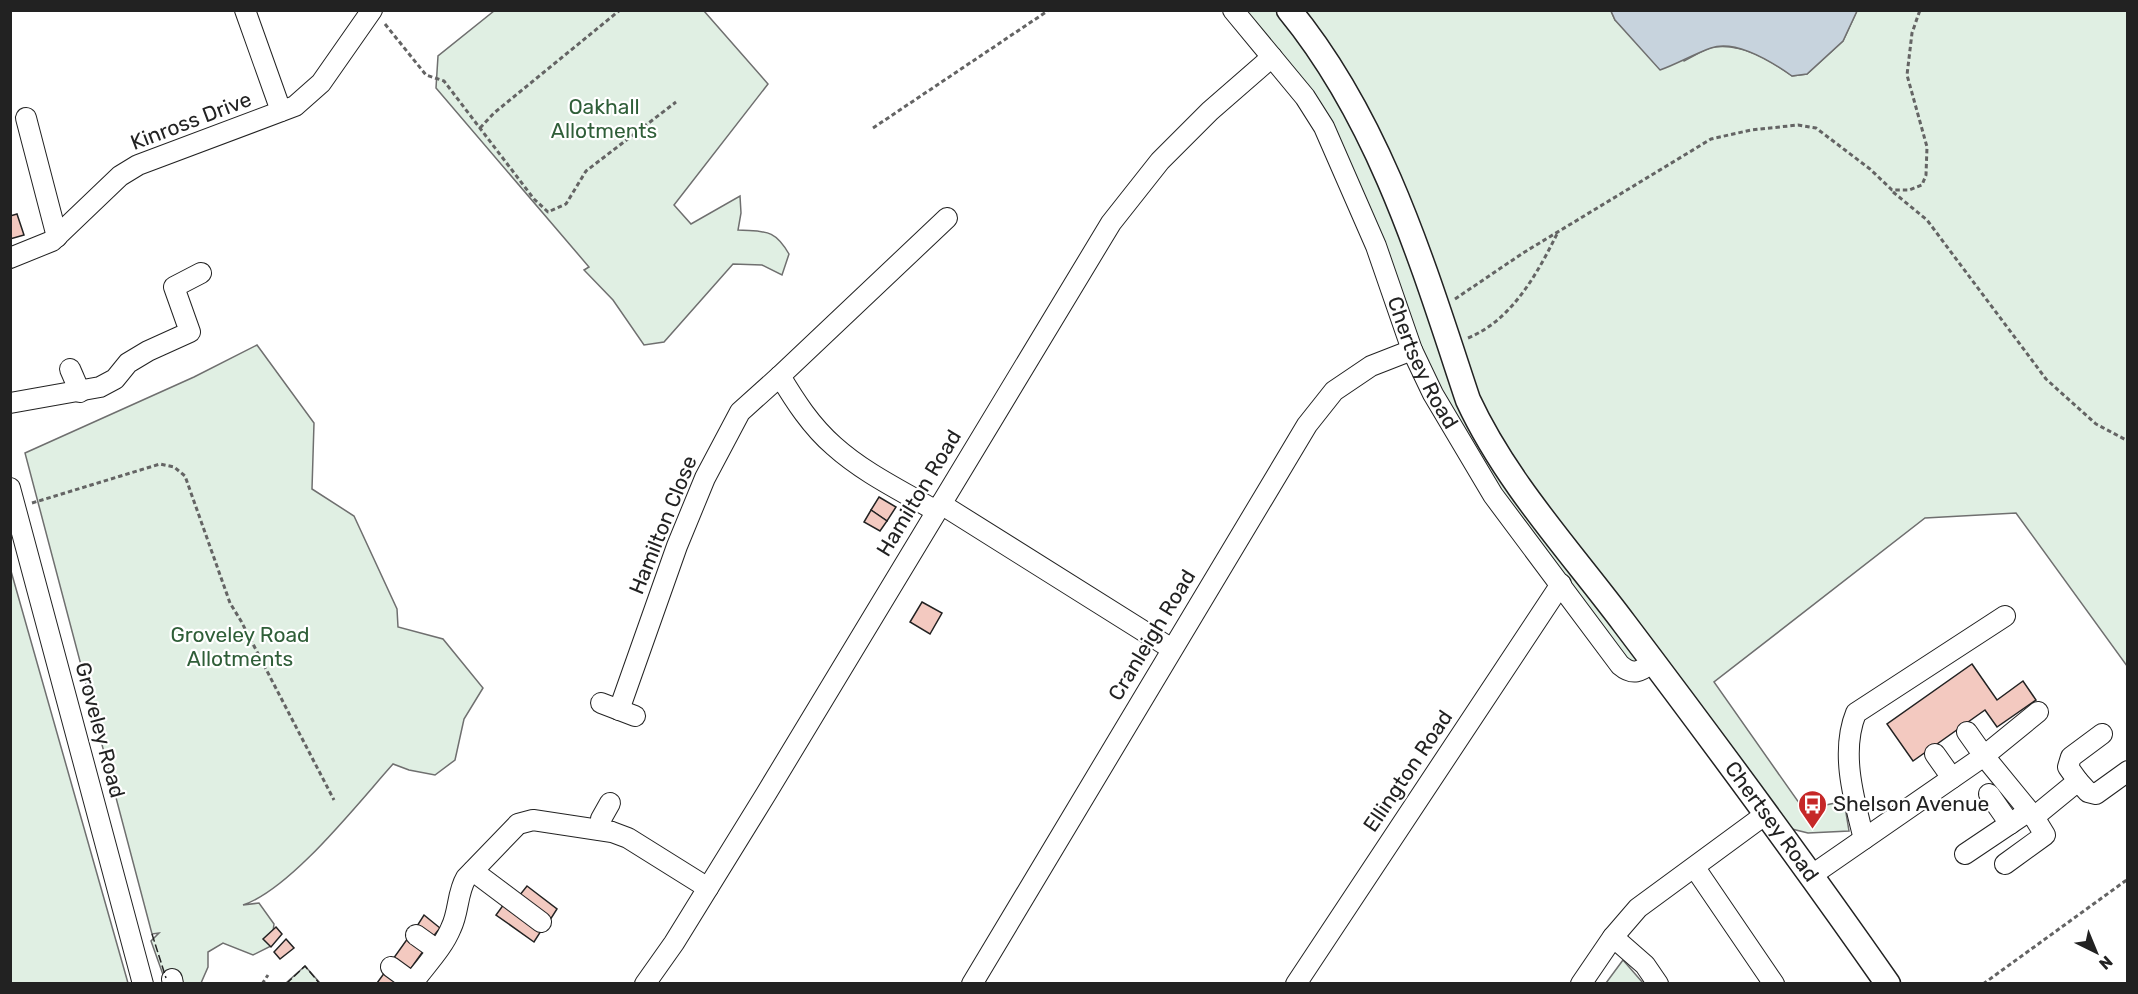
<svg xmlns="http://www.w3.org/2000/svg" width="2138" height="994" font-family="Rubik,sans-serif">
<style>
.green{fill:#e0efe3;stroke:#6f6f6f;stroke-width:1.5}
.water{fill:#c7d3dd;stroke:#6f6f6f;stroke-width:1.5}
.building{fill:#f3c9c0;stroke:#222;stroke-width:1.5}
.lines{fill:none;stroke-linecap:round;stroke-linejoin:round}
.minor-casing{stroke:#222;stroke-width:22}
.major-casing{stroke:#222;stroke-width:27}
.path{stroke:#646464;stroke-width:3;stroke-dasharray:4.5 3;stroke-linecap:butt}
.minor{stroke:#fff;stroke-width:20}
.major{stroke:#fff;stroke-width:24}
.fence{stroke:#222;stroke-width:1.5;stroke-dasharray:8 3;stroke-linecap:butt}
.labels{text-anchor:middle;stroke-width:4.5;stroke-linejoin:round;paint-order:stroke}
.park-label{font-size:21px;fill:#2f5e38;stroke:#fff}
.street-label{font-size:21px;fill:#222;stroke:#fff}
.poi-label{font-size:21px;fill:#222;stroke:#fff;text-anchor:start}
</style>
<rect width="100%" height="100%" fill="#fff"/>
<g class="green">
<path d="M494,11H704L768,84L674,205L691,224L740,196L741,213L738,230C765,232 774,228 789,254L782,275L762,265L733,264L664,342L644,345L613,300L584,270L589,267L436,88L438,56Z"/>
<path d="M1233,11H1289L1351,102L1468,400L1653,662L1629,672L1433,394L1338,155Z"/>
<path d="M1295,11H1611L1615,20L1684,61C1693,57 1705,48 1714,47C1743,43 1770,60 1792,76L1807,74L1843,41L1857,11H2127V666L2016,513L1925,518L1714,682L1804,810L1844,801L1849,831L1808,833L1792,829L1531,489L1488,424L1384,151Z"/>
<path d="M257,345L314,423L312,489L354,516L397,609L398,627L443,639L483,688L464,719L455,760L435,775L409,770L393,764C358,803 291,889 243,905L259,903L274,924L271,946L253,955L223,943L208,952V967L201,983H166L151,941L159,933L152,934L25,453L194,377Z"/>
<path d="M10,571H11L128,983H11Z"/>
<path d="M1623,960L1643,983H1606Z"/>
<path d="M305,966L320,983H286Z"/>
</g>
<path class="water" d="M1611,11L1856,10L1857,11L1843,41L1807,74L1792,76C1772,62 1736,39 1711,48C1694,54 1677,64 1660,70L1615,20Z"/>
<g class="building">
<path d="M17,214L24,235L10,239V216Z"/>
<path d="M879,497L896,507L887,521L871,510Z"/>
<path d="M871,510L887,521L880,531L864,522Z"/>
<path d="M922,602L942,613L930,634L910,622Z"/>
<path d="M1972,664L1997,700L2023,681L2036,700L1997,727L1985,710L1913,761L1887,724Z"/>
<path d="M527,886L557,909L550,920L519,896Z"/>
<path d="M504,904L541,931L534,942L496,915Z"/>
<path d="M424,915L440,928L432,938L417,926Z"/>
<path d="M276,927L282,934L271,947L263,939Z"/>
<path d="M408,938L424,950L409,971L393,959Z"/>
<path d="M286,939L294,948L280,959L274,952Z"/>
<path d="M385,972L400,984L377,983Z"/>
</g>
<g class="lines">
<defs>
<g id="minor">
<path d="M245,10L281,111"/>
<path id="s1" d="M1233,10L1305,97L1324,127L1376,246L1412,350L1433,394L1493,495L1620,665C1633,676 1640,672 1653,662"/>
<path d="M26,118L57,237"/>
<path d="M10,258L52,241L120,176L138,165L295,106L321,83L372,10"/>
<path d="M70,369L80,392"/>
<path d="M780,376L947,218"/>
<path d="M10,403L100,387L115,379L128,363L148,351L190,332L174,287L201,273"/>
<path d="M10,488L143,984"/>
<path d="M941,504L1172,649"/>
<path d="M601,703L635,716"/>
<path d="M619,710L677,546L705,478L740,412L780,376C795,401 811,426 834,446C864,473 902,491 936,511"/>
<path d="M1967,732L1984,756L2038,712"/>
<path d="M1935,754L1952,778"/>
<path d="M2078,781L2068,767L2071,757L2102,734"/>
<path d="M1989,794L2010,824"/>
<path d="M2034,817L2078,781L2088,792L2096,794L2128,771"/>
<path d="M600,830L601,819L610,803"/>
<path d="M1864,839C1854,800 1840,752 1856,713L2005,616"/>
<path d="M1965,854L2029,811"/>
<path d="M1695,868L1774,984"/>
<path d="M473,871L541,922"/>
<path d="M1812,875L1984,756L2034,817L2045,835L2005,864"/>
<path d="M416,935L437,950"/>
<path d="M1613,937L1645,965L1658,984"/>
<path d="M391,967L413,983"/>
<path d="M172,979L173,984"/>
<path d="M412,984C425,966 443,948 451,928C459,912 457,893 466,878L518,824L533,820L612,832L628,838L708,888"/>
<path d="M645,984L674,943L766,794L1111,223L1160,161L1210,111L1272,57"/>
<path d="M972,984L1307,425L1334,391L1371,366L1412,350"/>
<path d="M1296,984L1561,584"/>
<path d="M1581,984L1613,937L1638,908L1766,814"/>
</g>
<g id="major">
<path id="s2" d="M1289,10C1381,122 1423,265 1468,400C1506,482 1570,551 1624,623C1714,742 1803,862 1888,984"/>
</g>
</defs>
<use href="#minor" class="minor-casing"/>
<use href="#major" class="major-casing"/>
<g class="path">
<path d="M385,24L426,75L444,81L534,199L548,212L566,204L586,171L676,102"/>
<path d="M480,128L494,113L620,10"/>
<path d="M873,128L1049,10"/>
<path d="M1893,192L1927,220L2046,379L2096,424L2128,441"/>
<path d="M1455,299L1523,253L1711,139L1751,130L1798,125L1816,128L1870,169L1892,190H1909L1922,185L1926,175L1927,147L1907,75L1912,33L1920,10"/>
<path d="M1468,338C1512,320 1537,274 1557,234"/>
<path d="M32,503L160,464L174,467L185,476L230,603L241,621L334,800"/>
<path d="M262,984L268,975"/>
<path d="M1983,984L2128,879"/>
</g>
<use href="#minor" class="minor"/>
<use href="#major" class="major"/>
<g class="fence">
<path d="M152,934L166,978"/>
<path d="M286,984L305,966L320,984"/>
</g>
</g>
<defs>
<symbol id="bus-pin" viewBox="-11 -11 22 30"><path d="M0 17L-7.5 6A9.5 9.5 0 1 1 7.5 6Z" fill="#c62828" stroke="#fff"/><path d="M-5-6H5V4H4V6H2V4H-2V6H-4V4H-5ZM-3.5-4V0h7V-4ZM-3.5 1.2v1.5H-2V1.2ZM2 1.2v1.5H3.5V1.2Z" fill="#fff"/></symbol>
</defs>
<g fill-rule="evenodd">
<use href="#bus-pin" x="1796" y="788" width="33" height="45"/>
</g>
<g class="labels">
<g class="park-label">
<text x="604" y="114">Oakhall<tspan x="604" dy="24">Allotments</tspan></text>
<text x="240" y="642">Groveley Road<tspan x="240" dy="24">Allotments</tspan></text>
</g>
<g class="street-label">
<text transform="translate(191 121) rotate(-21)" y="7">Kinross Drive</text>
<text dy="7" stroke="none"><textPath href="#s1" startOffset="404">Chertsey Road</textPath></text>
<text transform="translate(919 493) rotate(-59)" y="7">Hamilton Road</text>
<text transform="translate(663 525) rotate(-68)" y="7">Hamilton Close</text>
<text transform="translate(1152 635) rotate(-59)" y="7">Cranleigh Road</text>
<text transform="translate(100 730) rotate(75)" y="7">Groveley Road</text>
<text transform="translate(1408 771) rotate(-56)" y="7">Ellington Road</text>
<text dy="7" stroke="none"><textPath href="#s2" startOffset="952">Chertsey Road</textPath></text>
</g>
<g class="poi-label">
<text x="1833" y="811">Shelson Avenue</text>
</g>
</g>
<rect width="2138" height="994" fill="none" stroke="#222222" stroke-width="24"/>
<g transform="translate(2096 952) rotate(137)" stroke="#ffffff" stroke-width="4.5" paint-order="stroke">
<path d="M0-4.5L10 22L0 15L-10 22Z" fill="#222222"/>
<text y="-9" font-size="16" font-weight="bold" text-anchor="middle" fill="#222222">N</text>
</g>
</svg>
